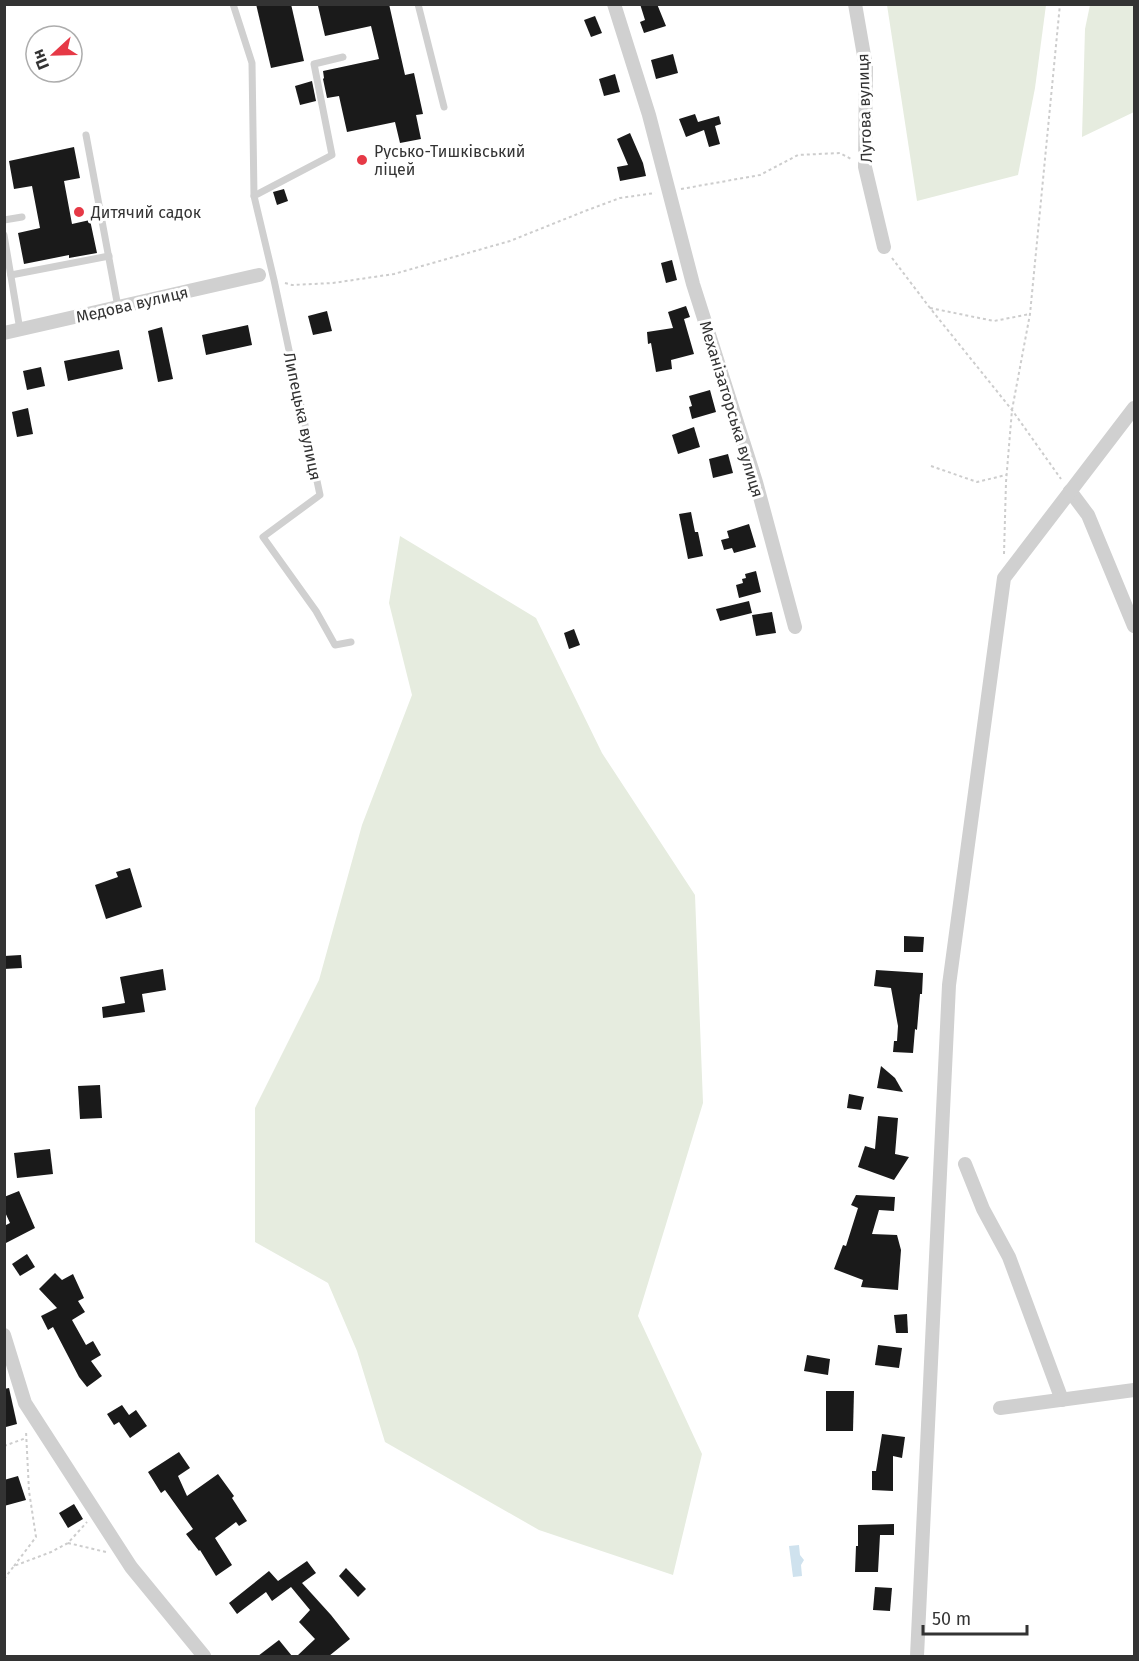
<svg xmlns="http://www.w3.org/2000/svg" width="1139" height="1661" font-family="'Fira Sans',sans-serif">
<style>
.green{fill:#e6ecdf}
.water{fill:#cfe2ee}
.building{fill:#1a1a1a}
.lines{fill:none;stroke-linecap:round;stroke-linejoin:round}
.path{stroke:#cdcdcd;stroke-width:2;stroke-dasharray:3 3;stroke-linecap:butt}
.lane{stroke:#d0d0d0;stroke-width:7}
.street{stroke:#d0d0d0;stroke-width:14}
.poi-dot{fill:#e63946;stroke:#fff;stroke-width:2}
.labels{text-anchor:middle;stroke-width:6;stroke-linejoin:round;paint-order:stroke}
.street-label{font-size:16px;fill:#333;stroke:#fff}
.poi-label{font-size:16px;fill:#333;stroke:#fff;text-anchor:start}
</style>
<rect width="100%" height="100%" fill="#fff"/>
<g class="green">
<path d="M887,5H1046L1035,88L1018,175L917,201Z"/>
<path d="M1090,5H1134V112L1082,137L1085,29Z"/>
<path d="M400,536L536,618L602,753L695,895L703,1103L638,1316L702,1454L673,1575L539,1530L385,1442L357,1351L328,1283L255,1242V1108L319,980L362,825L412,695L389,603Z"/>
</g>
<path class="water" d="M799,1545L800,1555L804,1560L801,1565L802,1576L793,1577L789,1546Z"/>
<g class="building">
<path d="M256,4H291L304,61L271,68Z"/>
<path d="M326,4H389L405,75L414,73L423,114L416,115L421,139L400,143L395,122L347,132L339,96L327,98L323,79L324,78L323,71L379,59L371,26L325,36L318,6Z"/>
<path d="M640,4H657L666,26L644,33L640,22L645,20Z"/>
<path d="M595,16L602,33L591,37L584,20Z"/>
<path d="M673,54L678,73L656,79L651,60Z"/>
<path d="M615,74L620,92L604,96L599,79Z"/>
<path d="M312,81L316,101L300,105L295,86Z"/>
<path d="M695,114L698,122L719,116L721,124L715,126L720,144L709,147L704,130L686,137L679,119Z"/>
<path d="M630,133L643,163L646,176L620,181L617,167L628,165L617,139Z"/>
<path d="M74,147L80,178L64,181L72,224L90,220L97,253L69,258V255L24,264L18,233L40,228L32,186L14,189L9,161Z"/>
<path d="M284,189L288,201L277,205L273,192Z"/>
<path d="M672,260L677,280L666,283L661,263Z"/>
<path d="M686,306L690,317L684,319L694,354L671,360L672,369L656,372L651,343L648,344L647,332L673,328L668,312Z"/>
<path d="M327,311L332,331L313,335L308,316Z"/>
<path d="M248,325L252,345L206,355L202,335Z"/>
<path d="M162,327L173,379L158,382L148,331Z"/>
<path d="M119,350L123,369L68,381L64,361Z"/>
<path d="M41,367L45,386L27,390L23,371Z"/>
<path d="M710,390L716,412L692,419L689,407L692,406L689,396Z"/>
<path d="M28,408L33,434L17,437L12,412Z"/>
<path d="M694,427L700,447L678,454L672,435Z"/>
<path d="M728,454L733,473L713,478L709,459Z"/>
<path d="M691,512L695,532H698L703,556L688,559L679,514Z"/>
<path d="M749,524L756,547L734,553L732,548L724,550L721,540L729,538L727,531Z"/>
<path d="M756,571L761,592L739,598L736,585L743,583L742,579L746,578L745,574Z"/>
<path d="M749,601L752,613L720,621L716,609Z"/>
<path d="M772,612L776,633L756,636L752,615Z"/>
<path d="M574,629L580,645L569,649L564,633Z"/>
<path d="M130,868L142,907L106,919L95,885L118,877L116,872Z"/>
<path d="M904,936L924,937L923,952H904Z"/>
<path d="M21,955L22,968L4,969V956Z"/>
<path d="M163,969L166,990L142,994L145,1012L103,1018L102,1007L125,1003L120,977Z"/>
<path d="M876,970L923,973L922,994H920L917,1030L915,1029L913,1053L893,1052L894,1041H897L898,1026L891,988L874,986Z"/>
<path d="M881,1066L895,1078L903,1092L877,1088Z"/>
<path d="M100,1085L102,1118L80,1119L78,1086Z"/>
<path d="M849,1094L864,1097L861,1110L847,1108Z"/>
<path d="M878,1116L898,1118L895,1154L909,1157L894,1180L858,1167L865,1146L875,1149Z"/>
<path d="M50,1149L53,1174L17,1178L14,1153Z"/>
<path d="M19,1191L35,1228L4,1244V1226L10,1223L4,1210V1197Z"/>
<path d="M856,1195L895,1197L894,1211L879,1210L872,1234L897,1235L901,1250L898,1290L861,1287L863,1280L834,1269L843,1245L846,1246L858,1208L851,1205Z"/>
<path d="M27,1254L35,1267L20,1276L12,1264Z"/>
<path d="M55,1273L62,1280L73,1274L84,1298L78,1301L85,1312L72,1320L86,1345L93,1341L101,1355L91,1361L102,1376L87,1387L79,1377L53,1327L48,1330L41,1316L57,1308L39,1289Z"/>
<path d="M907,1314L908,1333H896L894,1315Z"/>
<path d="M878,1345L902,1348L899,1368L875,1365Z"/>
<path d="M807,1355L830,1359L828,1375L804,1371Z"/>
<path d="M9,1388L17,1424L6,1427L4,1418V1389Z"/>
<path d="M826,1391H854L853,1431H826Z"/>
<path d="M122,1405L129,1415L136,1410L147,1426L130,1438L119,1422L114,1425L107,1414Z"/>
<path d="M882,1434L905,1437L902,1458L893,1456V1491L872,1490V1471H876Z"/>
<path d="M179,1452L190,1468L178,1476L187,1496L218,1474L234,1496L232,1498L247,1521L239,1526L236,1522L215,1538L232,1565L216,1576L200,1550L199,1551L186,1534L193,1529L165,1490L161,1493L148,1472Z"/>
<path d="M18,1476L26,1500L4,1506V1480Z"/>
<path d="M74,1504L83,1519L68,1528L59,1513Z"/>
<path d="M894,1524V1535H880L878,1572H855L856,1546H858V1525Z"/>
<path d="M307,1561L316,1573L302,1583L331,1615L350,1639L329,1656H297L315,1639L299,1622L310,1610L291,1587L272,1601L266,1592L237,1614L229,1603L269,1571L278,1581Z"/>
<path d="M346,1568L366,1589L358,1597L339,1576Z"/>
<path d="M875,1587L892,1588L890,1611L873,1610Z"/>
<path d="M279,1640L292,1656H258Z"/>
</g>
<g class="lines">
<g class="path">
<path d="M681,189L760,175L798,155L840,153L851,159"/>
<path d="M892,258L930,308L1012,410L1061,479"/>
<path d="M285,283L292,285L333,283L394,274L510,241L585,211L620,198L655,193"/>
<path d="M930,308L994,321L1030,314"/>
<path d="M931,466L977,482L1006,475"/>
<path d="M1004,554L1006,482L1012,410L1030,314L1060,4"/>
<path d="M4,1446L26,1438"/>
<path d="M68,1543L106,1552"/>
<path d="M14,1566L36,1537L29,1491L26,1431"/>
<path d="M4,1579L14,1566L51,1552L68,1543L87,1522"/>
</g>
<g class="lane">
<path d="M233,4L252,63L254,196"/>
<path d="M418,4L444,107"/>
<path d="M343,57L314,64L332,155L254,196L274,280L320,495L263,537L316,611L335,645L351,642"/>
<path d="M86,135L118,307"/>
<path d="M4,220L22,217"/>
<path d="M4,235L20,330"/>
<path d="M11,275L109,256"/>
</g>
<g class="street">
<path d="M614,4L649,115L693,284L756,482L795,627"/>
<path d="M855,4L866,67L865,167L884,247"/>
<path d="M4,333L259,275"/>
<path d="M1070,491L1088,515L1134,626"/>
<path d="M965,1164L983,1209L1009,1257L1062,1400"/>
<path d="M4,1335L25,1403L131,1567L204,1656"/>
<path d="M1000,1408L1134,1390"/>
<path d="M917,1656L949,985L1004,578L1134,408"/>
</g>
</g>
<g class="poi-dot">
<circle cx="362" cy="160" r="6"/>
<circle cx="79" cy="212" r="6"/>
</g>
<g class="labels">
<g class="street-label">
<text transform="translate(864 108) rotate(-92)" y="6">Лугова вулиця</text>
<text transform="translate(132 304) rotate(-13)" y="6">Медова вулиця</text>
<text transform="translate(732 409) rotate(73)" y="6">Механізаторська вулиця</text>
<text transform="translate(303 416) rotate(78)" y="6">Липецька вулиця</text>
</g>
<g class="poi-label">
<text x="374" y="157">Русько-Тишківський<tspan x="374" dy="18">ліцей</tspan></text>
<text x="91" y="218">Дитячий садок</text>
</g>
</g>
<rect width="1139" height="1661" fill="none" stroke="#333333" stroke-width="12"/>
<g transform="translate(54 54) rotate(248)"><circle r="28" fill="#ffffff" stroke="#adadad" stroke-width="1.5"/>
<path d="M0-4.5L10 22L0 15L-10 22Z" fill="#e63946"/>
<text y="-9" font-size="16" font-weight="bold" text-anchor="middle" fill="#333333">Пн</text>
</g>
<path d="M923 1625v9h104v-9" fill="none" stroke="#333333" stroke-width="3"/>
<text x="932" y="1625" font-size="18" fill="#333333" stroke="#ffffff" stroke-width="4.5" paint-order="stroke">50 m</text>
</svg>
